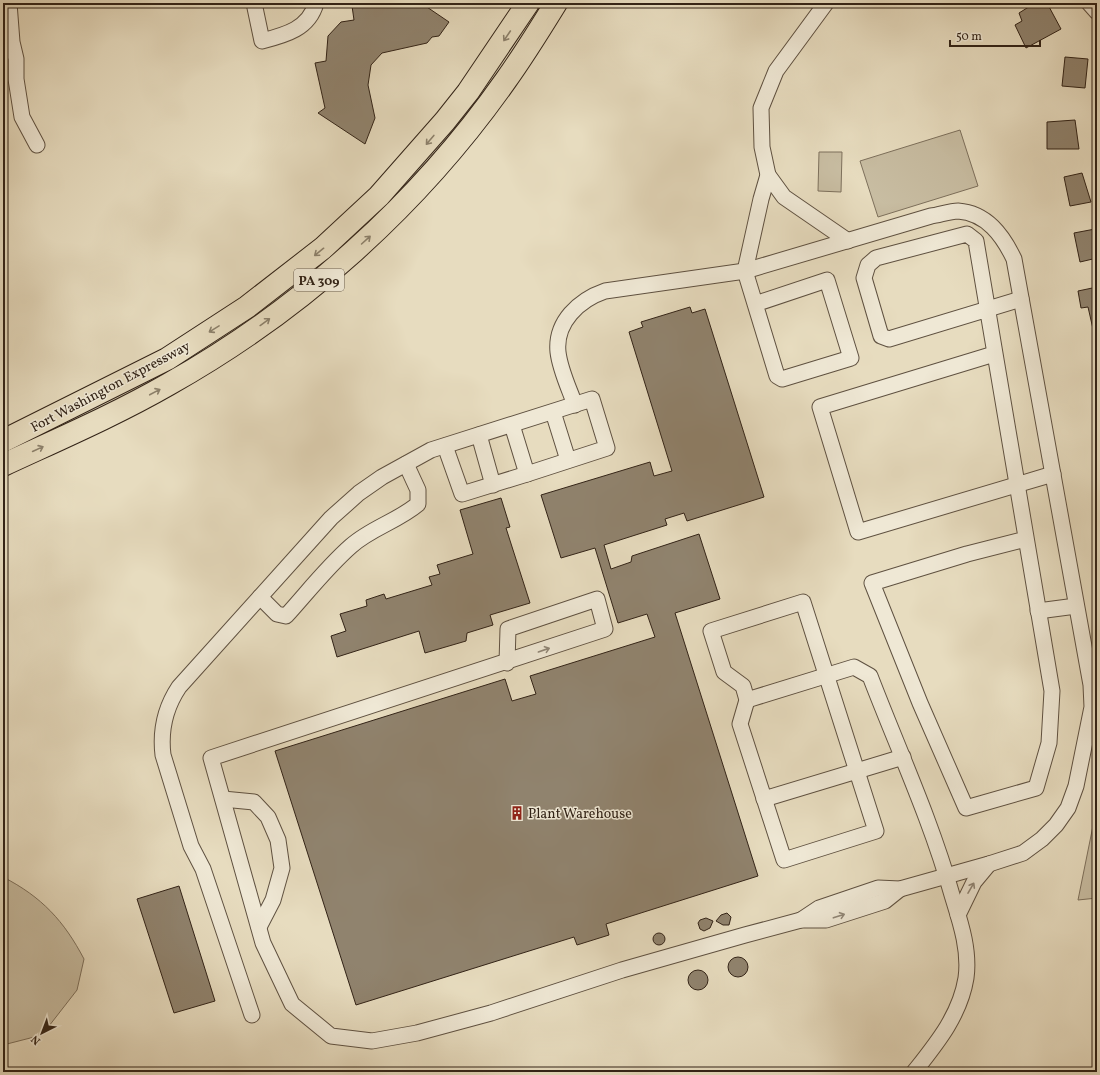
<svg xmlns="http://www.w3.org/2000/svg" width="1100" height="1075" font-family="Vollkorn,serif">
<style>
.green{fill:#c8bda2;stroke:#7d705c}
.building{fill:#90836e;stroke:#322317}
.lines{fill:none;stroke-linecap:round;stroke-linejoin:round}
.minor-casing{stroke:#5f5141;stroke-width:17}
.highway-casing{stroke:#322317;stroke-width:24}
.minor{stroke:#efe8d5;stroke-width:15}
.highway{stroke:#e7dcbf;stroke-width:22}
.oneway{stroke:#8c806b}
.oneway2{stroke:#908676}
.labels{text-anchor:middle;stroke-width:3;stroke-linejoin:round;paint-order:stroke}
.shield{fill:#efe8d5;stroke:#6b5e50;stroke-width:1}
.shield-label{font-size:13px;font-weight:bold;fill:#322317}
.street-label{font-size:14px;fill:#322317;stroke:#efe8d5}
.poi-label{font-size:14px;fill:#322317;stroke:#efe8d5;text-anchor:start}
</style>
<rect width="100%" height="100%" fill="#e7dcbf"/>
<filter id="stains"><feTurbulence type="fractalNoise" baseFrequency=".005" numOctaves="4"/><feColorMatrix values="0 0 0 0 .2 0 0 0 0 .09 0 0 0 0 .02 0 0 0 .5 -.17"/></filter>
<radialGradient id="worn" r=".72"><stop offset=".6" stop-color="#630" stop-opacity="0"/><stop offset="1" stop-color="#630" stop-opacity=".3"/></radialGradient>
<g class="green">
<path d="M960,130L978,186L878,217L860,161Z"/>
<path d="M819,152H842L841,192L818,191Z"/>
<path d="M1097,806V898L1078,900Z"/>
<path d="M3,877C42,897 64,921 84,959L77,990L42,1035L3,1045Z"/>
</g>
<g class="building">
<path d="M374,3H421L449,22L439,36L432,37L427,43L382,53L371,65L368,85L375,118L365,144L318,113L325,108L315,63L326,61L328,36L341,22L354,20L352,6Z"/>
<path d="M1035,3H1047L1061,29L1026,48L1015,25L1022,21L1019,13Z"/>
<path d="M1065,57L1088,59L1085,88L1062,86Z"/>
<path d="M1075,120L1079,149H1047V122Z"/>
<path d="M1082,173L1091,202L1070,206L1064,177Z"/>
<path d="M1095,229L1097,258L1080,262L1074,233Z"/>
<path d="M1097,287V329H1093L1088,307L1081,308L1078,291Z"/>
<path d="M690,307L692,313L705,309L764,497L687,521L684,513L665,519L667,525L604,545L611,569L631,562L632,556L699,534L720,599L675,613L758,876L606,924L609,935L577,945L574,937L356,1005L275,751L505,679L512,701L536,694L530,676L655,637L647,614L618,623L595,548L561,558L541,495L650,462L654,476L672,471L629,332L643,327L641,322Z"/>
<path d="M501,498L510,527L506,528L530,603L490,615L493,625L467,633L466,641L425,653L419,631L337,657L331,636L346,631L340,614L367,606L366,600L384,594L386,599L432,585L429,577L440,574L437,565L473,554L460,510Z"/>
<path d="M179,886L215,1001L174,1013L137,899Z"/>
<path d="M727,913L731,917L729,925H723L716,921L721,915Z"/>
<path d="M706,918L713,921L710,928L704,931L700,929L698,923L700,920Z"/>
<circle cx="659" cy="939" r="6"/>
<circle cx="738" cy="967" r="10"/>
<circle cx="698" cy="980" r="10"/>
</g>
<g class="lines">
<defs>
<g id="minor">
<path d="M9,3L12,42L16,59V79L22,117L37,145"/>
<path d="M254,3L262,41C285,35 309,29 316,3"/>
<path d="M1089,3L1097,12"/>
<path d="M768,175L784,197L848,241"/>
<path d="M1021,299L889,339L881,336L864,278L868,265L876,258L967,234L976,241L1052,691L1049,743L1036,788L966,808L920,703L872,583L967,554L1026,539"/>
<path d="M755,304L827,280L851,358L782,379L777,376L745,271L761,199L768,175L762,147L761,108L776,71L826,3"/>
<path d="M994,354L820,407L858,532L1053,474"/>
<path d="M575,405C569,388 560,370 558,352C555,322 579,300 605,291L745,271L931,216C939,215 950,211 958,211C987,213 1003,236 1014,259L1091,685L1092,707L1076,786L1068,808L1056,825L1042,839L1023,853L989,864L900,889L878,888L819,908L801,920"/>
<path d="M553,412L568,460"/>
<path d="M479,435L493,485"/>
<path d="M445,446L462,494L527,474L512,425"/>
<path d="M260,597L277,614L286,616C307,593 327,567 351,546C371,528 398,521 418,504V490L406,464"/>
<path d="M803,602L876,831L784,860L740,724L747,700L743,686L724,672L711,631Z"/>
<path d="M1038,611L1076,606"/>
<path d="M507,663L508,629L597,599L605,629L211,758L263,943L292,1004L331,1036L372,1041L417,1033L491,1013L622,970L745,935L801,920H826L885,901L900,889"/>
<path d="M747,700L854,667L870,676C898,749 931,820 952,895C960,921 970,950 966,978C960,1015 937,1043 914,1072"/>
<path d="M223,799L254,802L268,817L278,840L282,868L273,900L259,927"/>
<path d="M764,799L903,757"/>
<path d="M958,915L974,882L989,864"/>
<path d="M252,1015L203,869L191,846L163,755C160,730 165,708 179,687L331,518L359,493L382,477L431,450L592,399L607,448L527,474"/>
</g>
<g id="highway">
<path d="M3,441L167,359L247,307L323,248L379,196L445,121L468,92L528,3"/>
<path d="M3,465C59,439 115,415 169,384C301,310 419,204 506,80C524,55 540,29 556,3"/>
</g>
</defs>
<use href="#minor" class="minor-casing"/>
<use href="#highway" class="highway-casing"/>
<use href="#minor" class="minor"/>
<use href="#highway" class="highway"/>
</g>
<defs><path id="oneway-shaft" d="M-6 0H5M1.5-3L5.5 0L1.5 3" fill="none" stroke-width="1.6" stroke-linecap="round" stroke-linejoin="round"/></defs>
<g class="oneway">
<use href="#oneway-shaft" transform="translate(507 36) rotate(124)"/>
<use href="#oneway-shaft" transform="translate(430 140) rotate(130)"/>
<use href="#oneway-shaft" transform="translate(366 240) rotate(-42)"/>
<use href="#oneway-shaft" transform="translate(319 252) rotate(141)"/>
<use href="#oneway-shaft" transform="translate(265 322) rotate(-36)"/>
<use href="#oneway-shaft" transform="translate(214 329) rotate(148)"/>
<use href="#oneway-shaft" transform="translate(155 392) rotate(-28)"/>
<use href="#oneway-shaft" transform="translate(38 449) rotate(-25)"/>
</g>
<g class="oneway2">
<use href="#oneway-shaft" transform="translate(544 650) rotate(-19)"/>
<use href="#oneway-shaft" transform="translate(971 888) rotate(-60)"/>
<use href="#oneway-shaft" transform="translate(839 916) rotate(-18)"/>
</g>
<defs>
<symbol id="building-bare" viewBox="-9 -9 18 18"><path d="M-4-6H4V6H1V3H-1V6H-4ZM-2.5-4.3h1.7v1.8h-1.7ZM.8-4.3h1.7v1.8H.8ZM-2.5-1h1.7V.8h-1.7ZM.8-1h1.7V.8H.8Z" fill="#8f2418" stroke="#efe8d5" stroke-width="2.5" paint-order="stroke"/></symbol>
</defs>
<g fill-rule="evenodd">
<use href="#building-bare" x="507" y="803" width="20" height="20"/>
</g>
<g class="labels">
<rect class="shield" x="294" y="269" width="50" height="22" rx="3"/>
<g class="shield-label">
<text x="319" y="285">PA 309</text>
</g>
<g class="street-label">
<text transform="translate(110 386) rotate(-28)" y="5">Fort Washington Expressway</text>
</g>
<g class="poi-label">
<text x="528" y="818">Plant Warehouse</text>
</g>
</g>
<rect width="1100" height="1075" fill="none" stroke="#e7dcbf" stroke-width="16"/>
<rect x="4" y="4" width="1092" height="1067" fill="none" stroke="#322317" stroke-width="2"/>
<rect x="8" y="8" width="1084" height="1059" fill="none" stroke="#322317"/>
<g transform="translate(42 1033) rotate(222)" stroke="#efe8d5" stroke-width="3" paint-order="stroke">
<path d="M0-3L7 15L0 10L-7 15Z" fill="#322317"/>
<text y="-6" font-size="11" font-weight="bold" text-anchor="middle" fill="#322317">N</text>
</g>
<path d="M950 40v6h90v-6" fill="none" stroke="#322317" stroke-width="2"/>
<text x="956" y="40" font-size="12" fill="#322317" stroke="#efe8d5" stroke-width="3" paint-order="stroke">50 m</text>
<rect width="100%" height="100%" filter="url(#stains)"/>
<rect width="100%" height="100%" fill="url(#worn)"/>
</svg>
